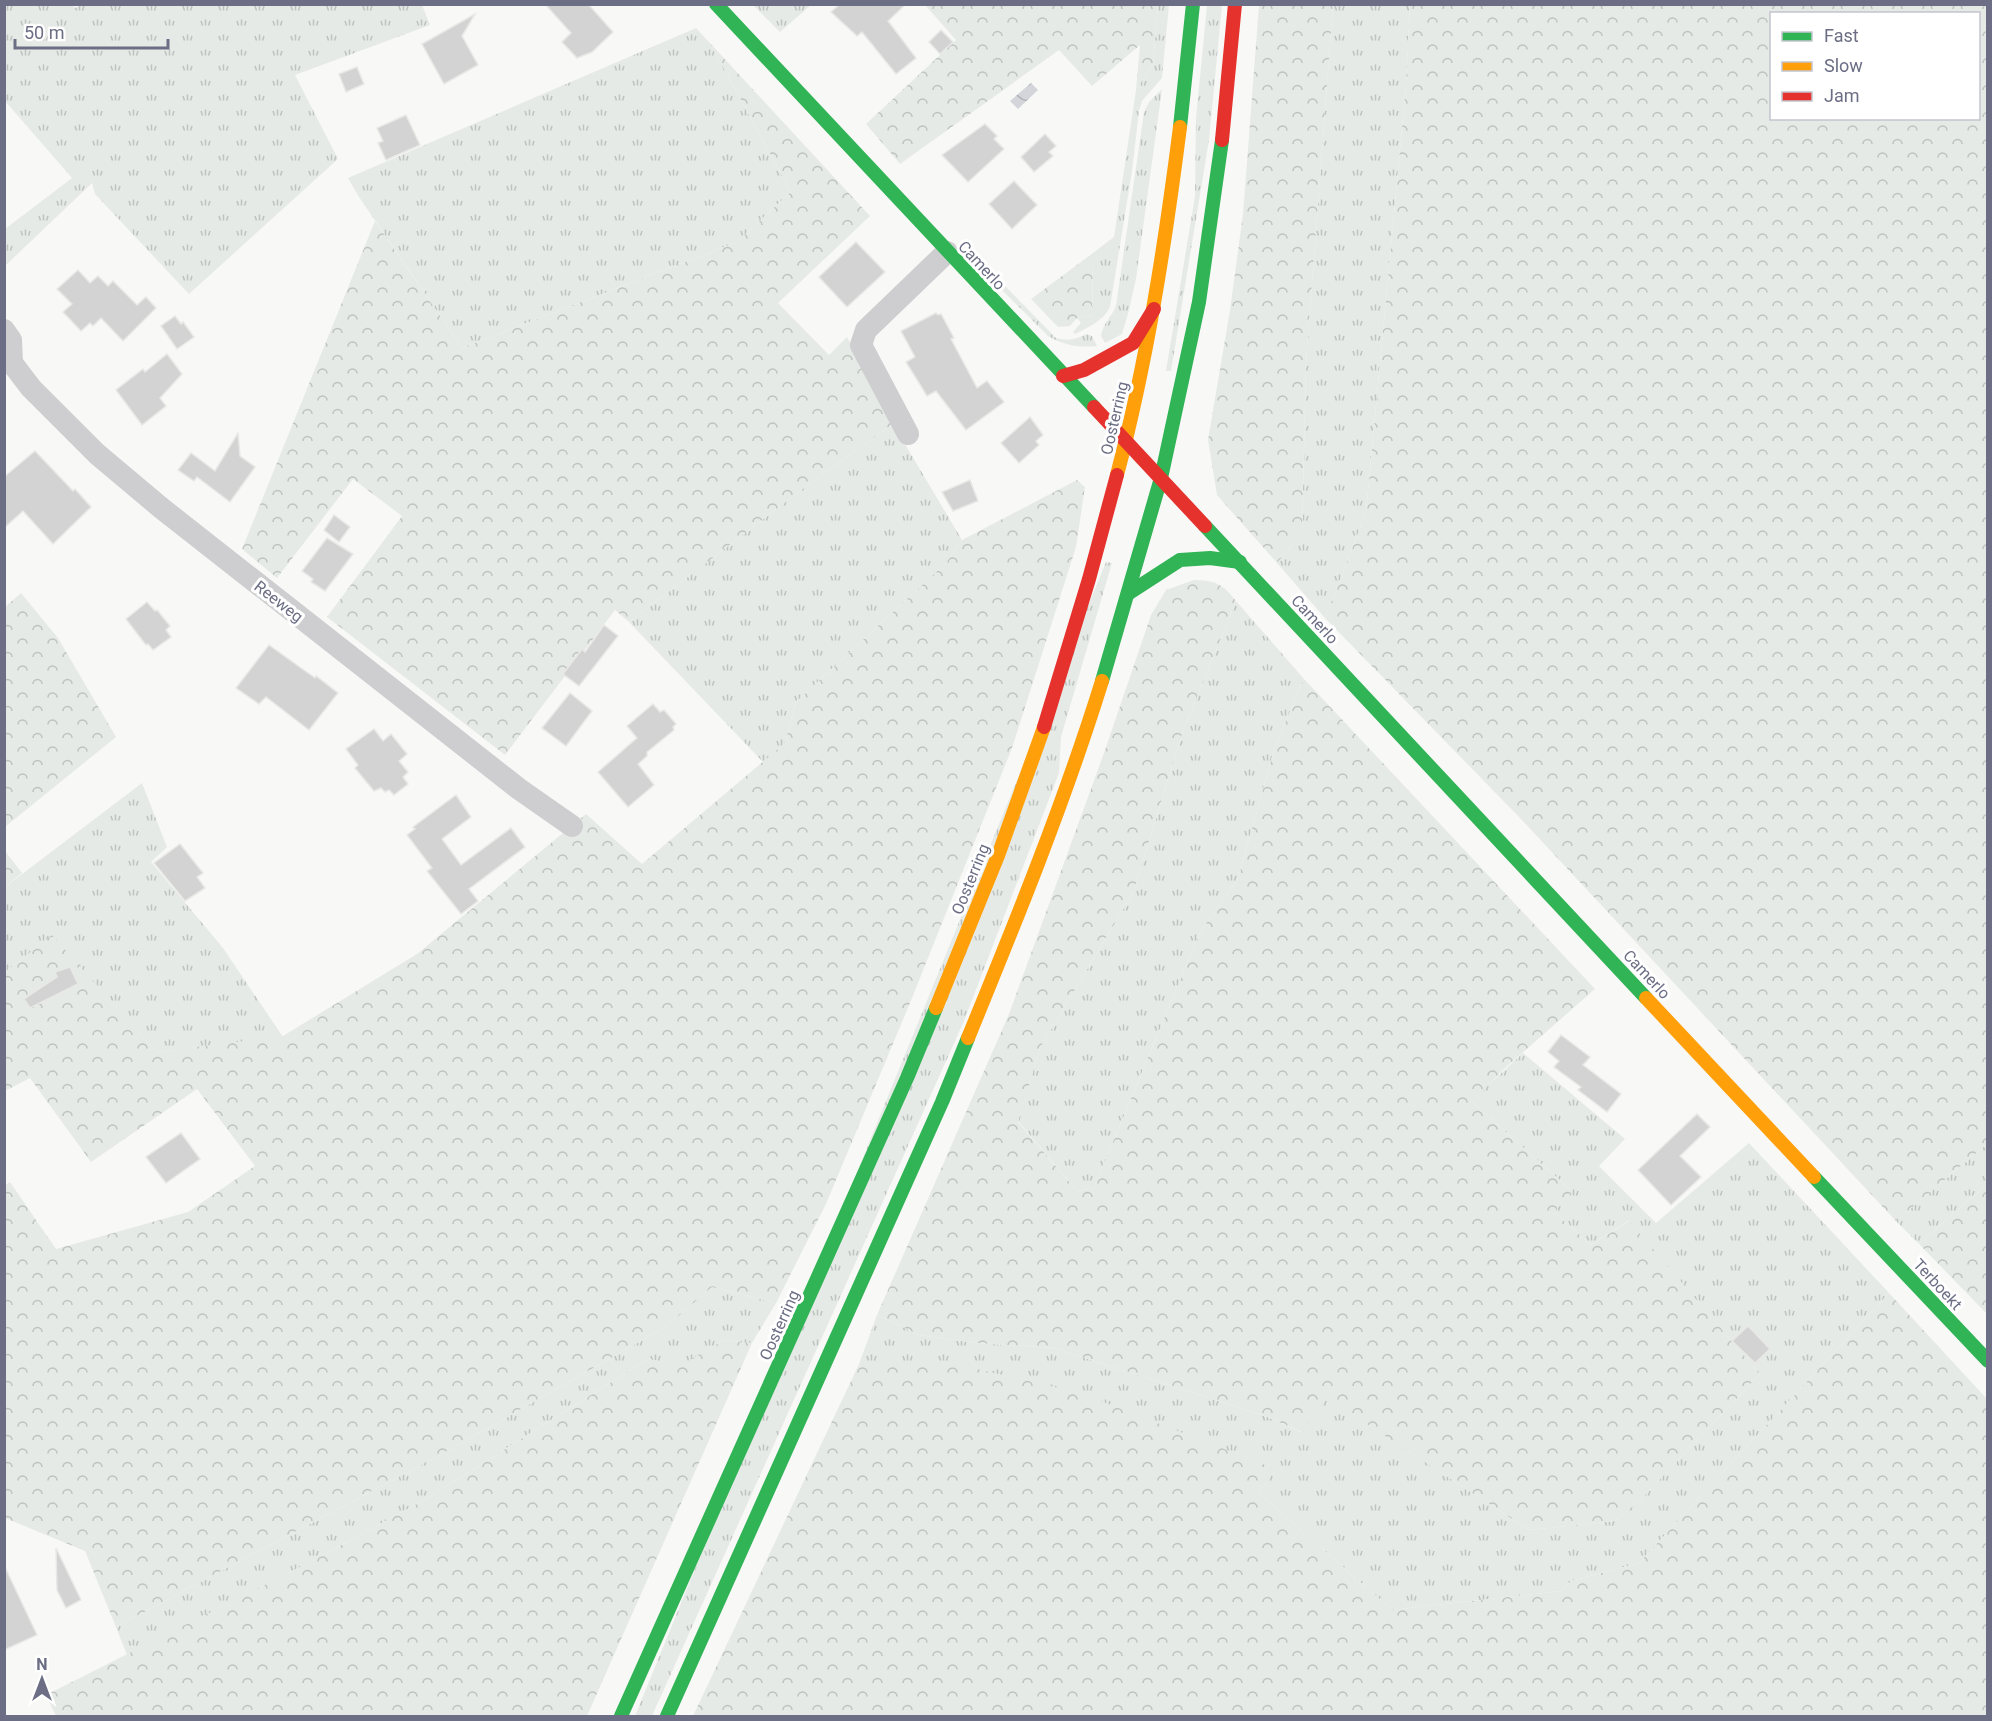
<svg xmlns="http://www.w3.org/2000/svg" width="1992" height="1721" font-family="Roboto,sans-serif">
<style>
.grass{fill:url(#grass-tufts)}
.forest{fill:url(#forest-crowns);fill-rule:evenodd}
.water{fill:url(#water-waves)}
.building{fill:#d3d3d4;stroke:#e8e8e6;stroke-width:1.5}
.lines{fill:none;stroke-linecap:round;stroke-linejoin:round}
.street{stroke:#ceced0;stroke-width:22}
.fast{stroke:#30b455;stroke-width:14}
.slow{stroke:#ff9f0a;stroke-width:14}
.jam{stroke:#e5322d;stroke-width:14}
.labels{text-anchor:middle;stroke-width:6;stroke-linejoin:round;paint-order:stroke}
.street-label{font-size:16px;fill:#6b6e84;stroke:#fff}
</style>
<defs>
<pattern id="grass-tufts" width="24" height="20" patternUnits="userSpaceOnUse" patternTransform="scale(1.5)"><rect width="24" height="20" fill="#e6eae6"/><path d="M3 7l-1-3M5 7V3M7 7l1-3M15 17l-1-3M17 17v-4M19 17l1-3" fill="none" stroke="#bec2c0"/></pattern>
<pattern id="forest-crowns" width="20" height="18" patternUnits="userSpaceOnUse" patternTransform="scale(1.5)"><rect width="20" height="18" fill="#e6eae6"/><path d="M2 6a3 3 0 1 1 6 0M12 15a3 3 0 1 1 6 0" fill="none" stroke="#bec2c0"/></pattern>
<pattern id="water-waves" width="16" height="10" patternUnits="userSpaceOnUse" patternTransform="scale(1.5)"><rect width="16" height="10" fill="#d3d5da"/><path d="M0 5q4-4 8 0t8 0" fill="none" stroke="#afb1b6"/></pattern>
</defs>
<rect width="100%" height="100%" fill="#f8f8f7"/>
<g class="grass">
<path d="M81,5H422L430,25L295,75L338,159L189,294L95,194L92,183L5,266V229L72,178L5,101V5H72L75,8Z"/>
<path d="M753,5H811L780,32Z"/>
<path d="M1158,5H1169L1162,78L1142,101L1139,111L1132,171L1110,307C1103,321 1089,327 1075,334L1073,332L1081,323L1077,318L1092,315L1093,253L1114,237L1136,90L1153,64Z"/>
<path d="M1207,5H1222L1209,140L1171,371H1166L1195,196L1196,118Z"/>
<path d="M1333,5H1410L1406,85L1366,513L1325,618L1277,563L1302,533L1306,363Z"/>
<path d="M696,28L710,43L791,192L737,242L462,348L359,197L348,178Z"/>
<path d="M1162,89L1136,279L1128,314L1122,334L1105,343L1101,336C1103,323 1111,318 1116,306L1144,112L1149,102Z"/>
<path d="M964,244L1056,338C1068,341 1075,340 1086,334L1092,336L1097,346C1079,348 1063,345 1048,336L962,250Z"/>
<path d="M893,424L962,540L946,563L796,702L785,743L763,762L629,622L813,481Z"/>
<path d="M1106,562L1112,563L1061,737L1059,773L964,1021L652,1716H635Z"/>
<path d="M1236,601L1304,679L1275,746L1238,879L1200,932L1094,1188L1077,1191L1018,1121L1040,1048L1133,893L1182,734Z"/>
<path d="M142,783L167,847L151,862L223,948L283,1037L156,1052L52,936L5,972V887Z"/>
<path d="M1523,1053L1625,1139L1599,1166L1656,1223L1749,1143L1889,1293L1639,1563L1571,1581L1561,1591L1392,1610L1259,1493L1275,1470L859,1364L877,1315L919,1335L977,1343L1054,1348L1265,1416L1301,1432L1326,1397L1529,1530L1615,1521L1640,1500L1760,1374L1628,1221L1591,1245L1553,1211L1572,1191L1471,1101Z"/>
<path d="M1987,1144V1184L1919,1244L1896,1221Z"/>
<path d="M712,1287L776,1303L752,1343L724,1340L681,1366L648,1359L426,1499L312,1561L127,1655L116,1627L451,1449L667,1326Z"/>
</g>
<g class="forest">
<path d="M925,5H1158L1153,64L1136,90L1140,45L1092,86L1059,50L900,164L866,124L956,40Z"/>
<path d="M1259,5H1333L1306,363L1302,533L1277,563L1217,495L1208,440L1230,310L1243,214Z"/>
<path d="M1410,5H1987V1144L1896,1221L1519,817L1325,618L1366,513L1406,85ZM1772,14H1978V118H1772Z"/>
<path d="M710,43L870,216L778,303L829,355L847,337L893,424L813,481L629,622L615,610L505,755L327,617L402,516L353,479L277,578L242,549L375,221L462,348L737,242L791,192Z"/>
<path d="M1093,253L1092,315L1077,318L1070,326L1058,327L1031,299Z"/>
<path d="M1077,480L1085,487L1076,547L1012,748L910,1003L826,1204L776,1303L712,1287L667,1326L451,1449L116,1627L85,1551L5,1518V1185L10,1182L56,1249L188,1212L255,1166L197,1089L91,1162L30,1078L5,1091V972L52,935L156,1052L283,1036L417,954L586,814L642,864L785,743L796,702L946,563L962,540Z"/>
<path d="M1194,580C1215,580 1223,584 1236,601L1182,734L1133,893L1040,1048L1018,1122L1077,1191L1094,1188L1200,932L1238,879L1275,746L1304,679L1595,989L1504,1069L1472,1102L1573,1192L1554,1212L1591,1245L1629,1221L1760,1374L1640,1500L1615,1521L1529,1530L1327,1398L1302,1432L1265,1416L1054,1348L977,1343L919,1335L877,1315L1009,1014L1104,753L1151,615L1166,590Z"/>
<path d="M21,593L58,638L116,737L5,827V607Z"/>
<path d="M5,851L22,873L5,887Z"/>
<path d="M1987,1184V1314L1919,1244Z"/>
<path d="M1889,1293L1987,1399V1716H693L859,1364L973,1368L1080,1393L1276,1469L1259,1493L1392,1610L1561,1591L1571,1581L1639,1563Z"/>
<path d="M724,1340L752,1343L587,1716H56L46,1695L312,1561L426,1499L648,1359L681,1365Z"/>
</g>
<path class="water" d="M1031,83L1038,90L1018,109L1010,101Z"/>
<g class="building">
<path d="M545,4H588L613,32L592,52L577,58L562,42L571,33Z"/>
<path d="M840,4H906L888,21L916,58L896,74L862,32L857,36L831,12Z"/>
<path d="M475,14L462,36L478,65L444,84L422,44Z"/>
<path d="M941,30L953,42L940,54L929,42Z"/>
<path d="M357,67L364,84L346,92L339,74Z"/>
<path d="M406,115L420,145L386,160L378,143L383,141L377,128Z"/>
<path d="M985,124L997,136L994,139L1004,149L968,182L942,155Z"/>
<path d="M1045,134L1056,146L1049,152L1053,156L1034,172L1021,157Z"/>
<path d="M1014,181L1037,205L1012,229L989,204Z"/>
<path d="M856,242L885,272L847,307L819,277Z"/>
<path d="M78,270L90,283L98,276L108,286L113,281L137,305L146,297L156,308L123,341L101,318L93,326L90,323L81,331L63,312L72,304L57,289Z"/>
<path d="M936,313L938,315L941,314L954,338L951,339L977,388L987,381L1004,402L966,430L936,391L927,396L906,362L915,357L901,331Z"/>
<path d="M175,316L181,324L183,322L194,337L177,349L161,326Z"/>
<path d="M167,354L182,374L160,398L166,406L142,425L116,390L143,369L145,372Z"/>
<path d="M1030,417L1043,435L1036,441L1039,445L1019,463L1001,443Z"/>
<path d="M238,433L240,456L255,467L230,502L197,477L194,481L178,470L191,453L215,471Z"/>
<path d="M35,451L73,491L75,489L91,507L53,544L23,511L4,528V477Z"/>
<path d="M970,480L978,501L953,511L942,492Z"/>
<path d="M334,515L350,527L339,542L324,530Z"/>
<path d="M327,538L353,554L325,591L311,582L313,579L302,571Z"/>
<path d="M147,602L155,611L157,610L170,626L166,630L171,637L153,650L148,644L146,645L126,619Z"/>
<path d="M604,625L618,636L579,686L563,674L582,649L585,652Z"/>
<path d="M269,645L315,678L316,676L338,693L309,730L266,697L259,704L236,688Z"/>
<path d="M570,693L592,711L566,746L542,728Z"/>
<path d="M653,704L660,712L664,710L676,724L673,727L674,730L647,752V756L638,764L654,785L628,807L598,772L637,738L627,726Z"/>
<path d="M374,729L383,741L391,734L407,754L399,761L408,772L403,777L408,784L394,795L389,790L385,792L381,788L374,791L355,768L358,765L346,749Z"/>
<path d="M456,795L471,817L442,839L461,865L511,828L525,847L469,889L478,901L461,914L427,871L432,868L407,835L415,829L413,827Z"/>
<path d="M180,844L203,873L197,877L205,888L185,901L154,863Z"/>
<path d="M70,967L78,984L30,1008L24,999L57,977L55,972Z"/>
<path d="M1561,1035L1590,1057L1583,1065L1621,1094L1607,1112L1578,1090L1581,1087L1554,1067L1559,1061L1548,1052Z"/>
<path d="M1697,1114L1710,1127L1680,1156L1701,1177L1671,1205L1638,1170Z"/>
<path d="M181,1133L200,1159L166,1183L146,1157Z"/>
<path d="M1748,1326L1770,1349L1755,1363L1732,1341Z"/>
<path d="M56,1548L81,1600L66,1608L57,1590Z"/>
<path d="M4,1565L37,1635L4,1650Z"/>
</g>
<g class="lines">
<g class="street">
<path d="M4,330L11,340L12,363"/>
<path d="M4,357L12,363L31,388L97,454L160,507L519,789L572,826"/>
<path d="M908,434L861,345L866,330L947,252"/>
</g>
<g class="fast">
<path d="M716,4L1094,407"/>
<path d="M1180,127L1193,4"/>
<path d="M1205,526L1646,998"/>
<path d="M1129,593L1180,560L1210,558L1240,562"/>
<path d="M1102,681L1161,478L1199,302L1222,140"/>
<path d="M1814,1177L1988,1361"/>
<path d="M621,1716L907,1078L936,1008"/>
<path d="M667,1716L942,1102L968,1038"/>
</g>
<g class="slow">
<path d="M1117,475C1147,361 1165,245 1180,127"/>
<path d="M1646,998L1814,1177"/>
<path d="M936,1008L999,853L1044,727"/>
<path d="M968,1038C1016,921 1064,803 1102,681"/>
</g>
<g class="jam">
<path d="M1222,140L1235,4"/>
<path d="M1063,376L1084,370L1133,343L1154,309"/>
<path d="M1094,407L1205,526"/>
<path d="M1044,727L1089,579L1117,475"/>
</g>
</g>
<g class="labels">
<g class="street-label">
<text transform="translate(982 265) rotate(47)" y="6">Camerlo</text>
<text transform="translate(1114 418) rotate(-77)" y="6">Oosterring</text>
<text transform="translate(279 601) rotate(38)" y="6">Reeweg</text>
<text transform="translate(1315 619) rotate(47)" y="6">Camerlo</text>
<text transform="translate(970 879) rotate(-68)" y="6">Oosterring</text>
<text transform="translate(1647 974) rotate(47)" y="6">Camerlo</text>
<text transform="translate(1938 1284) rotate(47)" y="6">Terboekt</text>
<text transform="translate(779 1325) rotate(-66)" y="6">Oosterring</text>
</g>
</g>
<rect width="1992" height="1721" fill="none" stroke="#6b6e84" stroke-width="12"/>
<rect x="1770" y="12" width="210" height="108" fill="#ffffff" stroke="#c4c5ce" stroke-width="1.5"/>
<rect x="1782" y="32" width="30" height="9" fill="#30b455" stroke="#c4c5ce" stroke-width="1.5"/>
<text x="1824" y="42" font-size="18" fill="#6b6e84">Fast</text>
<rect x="1782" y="62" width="30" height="9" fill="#ff9f0a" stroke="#c4c5ce" stroke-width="1.5"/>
<text x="1824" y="72" font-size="18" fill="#6b6e84">Slow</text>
<rect x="1782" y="92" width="30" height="9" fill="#e5322d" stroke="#c4c5ce" stroke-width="1.5"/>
<text x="1824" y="102" font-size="18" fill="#6b6e84">Jam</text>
<g transform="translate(42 1679)" stroke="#ffffff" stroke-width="4.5" paint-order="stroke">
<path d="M0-4.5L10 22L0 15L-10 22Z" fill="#6b6e84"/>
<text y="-9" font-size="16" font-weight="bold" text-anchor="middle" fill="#6b6e84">N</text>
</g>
<path d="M15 39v9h153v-9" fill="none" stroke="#6b6e84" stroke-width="3"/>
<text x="24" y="39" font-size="18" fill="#6b6e84" stroke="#ffffff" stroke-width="4.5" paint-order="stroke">50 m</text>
</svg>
